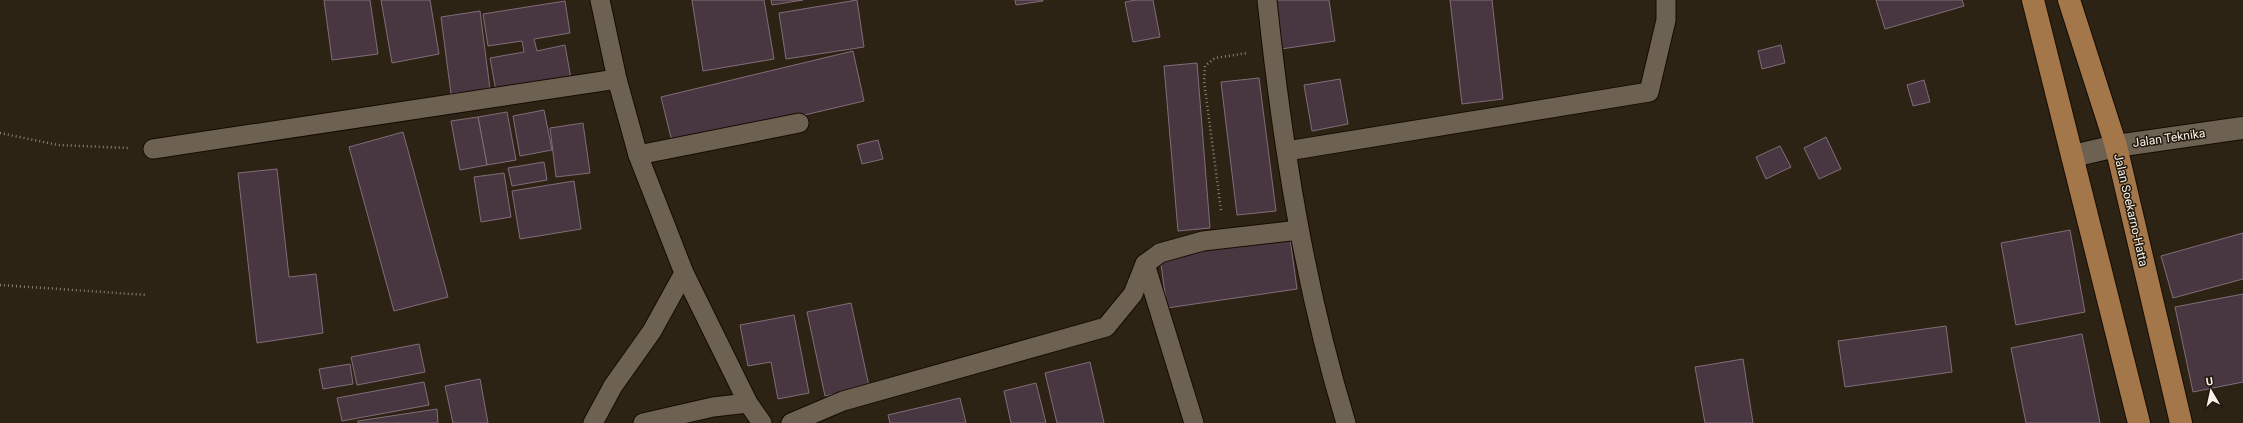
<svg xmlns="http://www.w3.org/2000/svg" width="2243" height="423" font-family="Roboto,sans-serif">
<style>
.building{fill:#483741;stroke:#806d78}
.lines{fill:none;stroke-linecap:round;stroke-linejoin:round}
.lane-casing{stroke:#150c02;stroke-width:21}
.street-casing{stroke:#150c02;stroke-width:24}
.primary-casing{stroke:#150c02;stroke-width:24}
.path{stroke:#8b8377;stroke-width:2.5;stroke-dasharray:1 3;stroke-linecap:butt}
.lane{stroke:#6d6152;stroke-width:19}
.street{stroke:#6d6152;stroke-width:22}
.primary{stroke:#a4774b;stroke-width:22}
.labels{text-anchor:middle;stroke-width:3;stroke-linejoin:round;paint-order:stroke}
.street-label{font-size:12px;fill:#f8f2e8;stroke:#23190c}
</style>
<rect width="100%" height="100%" fill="#2d2315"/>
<g class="building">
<path d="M324,0H370L378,54L332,60Z"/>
<path d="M381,0H430L439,54L392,63Z"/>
<path d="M692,0H764L774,59L703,71Z"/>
<path d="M771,0H803L772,5Z"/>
<path d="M857,0L864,47L786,59L779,13Z"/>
<path d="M1015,0H1043V1L1016,5Z"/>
<path d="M1136,0H1153L1160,37L1133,42L1125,2Z"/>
<path d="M1275,0H1329L1335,41L1281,49Z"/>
<path d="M1450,0H1492L1503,99L1462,104Z"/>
<path d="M1876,0H1962L1964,6L1885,29Z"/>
<path d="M565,1L570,33L534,39L537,51L565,45L571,79L496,91L490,58L524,52L522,41L488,46L483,14Z"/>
<path d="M480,11L490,89L451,94L441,17Z"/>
<path d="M1781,45L1785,63L1762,69L1758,51Z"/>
<path d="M853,51L864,101L673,146L661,97Z"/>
<path d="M1197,63L1210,228L1178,231L1164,66Z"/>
<path d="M1259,78L1276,211L1237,215L1221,82Z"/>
<path d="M1340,79L1348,124L1312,131L1304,85Z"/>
<path d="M1924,80L1930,102L1913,106L1907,85Z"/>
<path d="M544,110L552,150L520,156L513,116Z"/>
<path d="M507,112L516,160L487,165L478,117Z"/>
<path d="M478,117L487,165L460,170L451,121Z"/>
<path d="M583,123L590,173L556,177L550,128Z"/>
<path d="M403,132L448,297L394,311L349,147Z"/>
<path d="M1826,137L1841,169L1819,179L1804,148Z"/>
<path d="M878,140L883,159L862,164L857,145Z"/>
<path d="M1780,146L1791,167L1766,179L1756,157Z"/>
<path d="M544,162L547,180L512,186L508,168Z"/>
<path d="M277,169L289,277L316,274L323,333L257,343L238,173Z"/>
<path d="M504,173L511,217L481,222L474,177Z"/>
<path d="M574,181L581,229L520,239L512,191Z"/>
<path d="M2070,230L2085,312L2016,325L2001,243Z"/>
<path d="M2243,233V279L2173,298L2161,256Z"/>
<path d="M1290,238L1297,289L1167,308L1160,257Z"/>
<path d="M2243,294V382L2193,392L2175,307Z"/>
<path d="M851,303L869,386L825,396L807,312Z"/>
<path d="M794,315L809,393L778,399L771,362L748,366L740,325Z"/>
<path d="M1946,326L1952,372L1845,387L1838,341Z"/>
<path d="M2082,334L2100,423H2026L2011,348Z"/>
<path d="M419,344L425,372L357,385L351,357Z"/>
<path d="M1743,359L1753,423H1705L1695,367Z"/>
<path d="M1090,362L1104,423H1057L1045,373Z"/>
<path d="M350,364L353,384L323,389L319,369Z"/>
<path d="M480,379L488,423H453L445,386Z"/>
<path d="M424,382L429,405L342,421L337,398Z"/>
<path d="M1036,383L1046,423H1011L1004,391Z"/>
<path d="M960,398L966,423H890L888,415Z"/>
<path d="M437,409L438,423H358V421Z"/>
</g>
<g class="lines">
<defs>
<g id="lane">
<path d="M600,0L617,79L638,155L684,273L748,403L762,423"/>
<path d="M1267,0C1282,143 1304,285 1346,423"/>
<path d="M153,149L617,79"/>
<path d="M1287,151L1649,92L1666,20V0"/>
<path d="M638,155L799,123"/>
<path d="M1145,264L1194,423"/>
<path d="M593,423L613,386L652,331L684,273"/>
<path d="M643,423L713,407L748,403"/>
<path d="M791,423L843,401L1106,327L1133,294L1145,264L1160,253L1203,241L1299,230"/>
</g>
<path id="street" d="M2073,156L2116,146L2243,128"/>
<g id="primary">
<path d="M2033,0L2139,423"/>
<path d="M2069,0L2116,146L2181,423"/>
</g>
</defs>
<use href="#lane" class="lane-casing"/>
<use href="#street" class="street-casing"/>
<use href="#primary" class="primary-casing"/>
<g class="path">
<path d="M0,133L58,145L128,148"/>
<path d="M1221,210L1204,81L1205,66L1215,58L1248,53"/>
<path d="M0,285L147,295"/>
</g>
<use href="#lane" class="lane"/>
<use href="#street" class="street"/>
<use href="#primary" class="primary"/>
</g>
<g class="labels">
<g class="street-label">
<text transform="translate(2169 138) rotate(-8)" y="4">Jalan Teknika</text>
<text transform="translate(2131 210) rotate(77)" y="4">Jalan Soekarno-Hatta</text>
</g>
</g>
<g transform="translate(2211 391) rotate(351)" stroke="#23190c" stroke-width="3" paint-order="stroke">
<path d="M0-3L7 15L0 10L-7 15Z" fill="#f8f2e8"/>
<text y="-6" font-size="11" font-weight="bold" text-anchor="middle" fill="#f8f2e8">U</text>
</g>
</svg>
